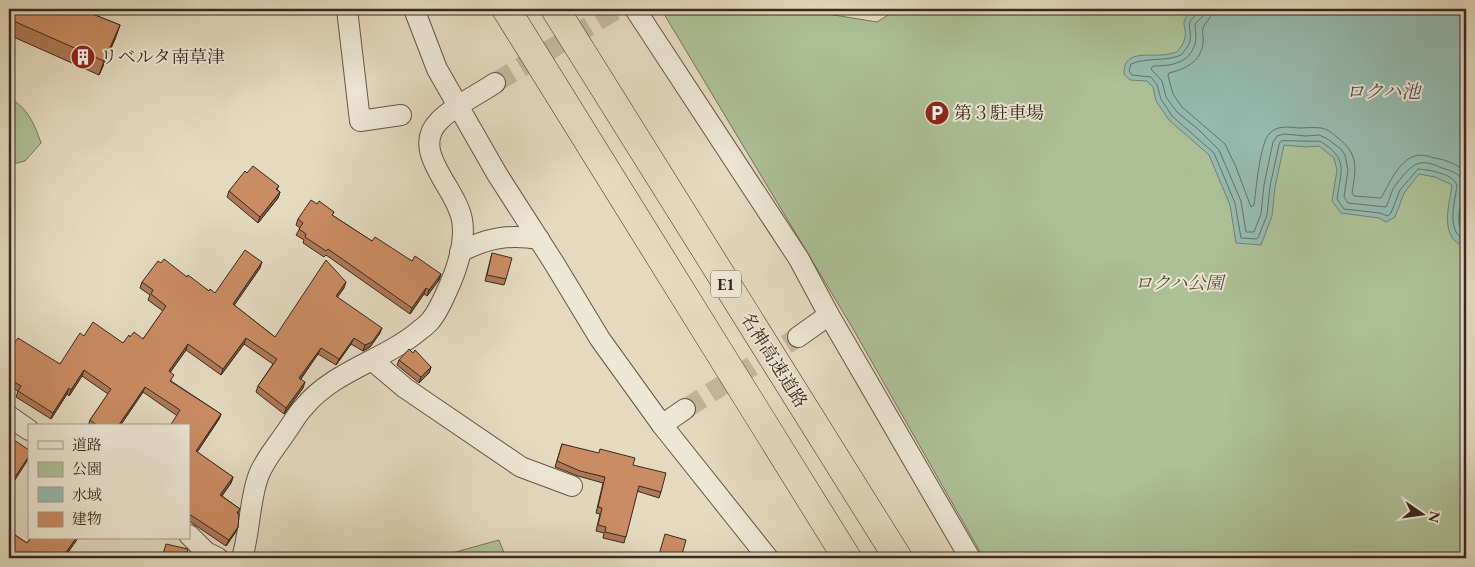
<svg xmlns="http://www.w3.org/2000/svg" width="1475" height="567" font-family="'EB Garamond','Noto Serif JP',serif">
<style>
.green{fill:#aec197;stroke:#74755c}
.water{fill:#95bbb0;stroke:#708177}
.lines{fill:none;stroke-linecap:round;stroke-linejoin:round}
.shore{stroke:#677268;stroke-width:1}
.minor-tunnel{stroke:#c2b79f;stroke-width:20;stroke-dasharray:20 10;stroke-linecap:butt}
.minor-casing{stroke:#645648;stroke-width:22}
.motorway-casing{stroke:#392921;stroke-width:29}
.minor{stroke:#ede8d5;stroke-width:20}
.motorway{stroke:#e4dbbf;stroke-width:28}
.wall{fill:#ae7856;stroke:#392921}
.shaded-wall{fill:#8d6246;stroke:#392921}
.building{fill:#ca8c64;stroke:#392921}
.labels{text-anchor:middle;stroke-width:4;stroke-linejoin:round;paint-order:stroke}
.shield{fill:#ede8d5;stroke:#6f6257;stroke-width:1}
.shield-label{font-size:16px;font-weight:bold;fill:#392921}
.poi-label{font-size:18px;fill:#392921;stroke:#ede8d5;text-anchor:start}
.park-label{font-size:18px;font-style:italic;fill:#564f3e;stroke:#ede8d5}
.street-label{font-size:18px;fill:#392921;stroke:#ede8d5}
.water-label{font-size:19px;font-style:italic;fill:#504e45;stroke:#ede8d5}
</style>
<rect width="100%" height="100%" fill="#e4dbbf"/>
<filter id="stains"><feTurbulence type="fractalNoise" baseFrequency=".004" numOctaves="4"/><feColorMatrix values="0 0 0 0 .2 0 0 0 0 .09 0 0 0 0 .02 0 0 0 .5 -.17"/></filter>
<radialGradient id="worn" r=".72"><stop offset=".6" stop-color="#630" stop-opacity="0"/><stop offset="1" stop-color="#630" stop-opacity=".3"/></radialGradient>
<g class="green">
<path d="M661,9H797L877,22L898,9H1466V558H1110L1098,553L983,557L852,327Z"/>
<path d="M9,98C28,108 34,123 41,143L25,161L9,165Z"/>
<path d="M499,540L506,558H433H434Z"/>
</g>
<path class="water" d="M1196,9H1466V248C1463,245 1459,244 1456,242C1441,228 1450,202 1452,185L1435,177L1419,174L1404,193L1395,217L1386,222L1379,218L1341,213L1332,201L1337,170L1334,158L1319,146L1306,147L1284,145L1275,187L1272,216L1261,245L1236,243L1230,205L1209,155L1169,120L1156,101L1153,87L1147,81L1130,80L1124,74C1123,51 1145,56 1161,55C1166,55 1172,53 1177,52C1179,49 1183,45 1184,41C1190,25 1174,24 1196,9Z"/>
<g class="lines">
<g class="shore">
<path d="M1198,9L1197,14C1184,24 1192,27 1190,41C1189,46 1184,51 1181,55C1165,62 1147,57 1131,64L1129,71L1132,75L1151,77L1157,85L1161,99L1172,116L1214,153L1235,203L1241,238L1256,239L1258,238L1267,215L1270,186L1279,145C1279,144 1280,142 1281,141C1283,140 1315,142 1320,141C1349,159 1341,170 1337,199L1344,209L1380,213L1388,216L1391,213L1400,190L1418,169C1429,170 1452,173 1457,185C1455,203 1445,232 1466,241"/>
<path d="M1205,9L1203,16L1195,24C1195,30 1197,38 1195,44C1189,64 1170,66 1153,66L1151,69L1162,81L1166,97L1177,112L1199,130L1219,150L1241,201L1246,232H1254L1261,214L1264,185L1273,142L1277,136L1284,134L1306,136L1319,135L1326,138L1341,149L1345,155L1348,170L1344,197L1348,203L1386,207C1389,202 1390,195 1393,189C1395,185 1399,181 1402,177C1415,161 1423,159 1442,168C1449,170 1458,173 1462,179C1470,193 1448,222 1466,234"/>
<path d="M1212,9C1212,18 1207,20 1204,26C1201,31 1204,38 1203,43C1201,62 1185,69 1169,73L1168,76L1173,94L1182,107L1225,144L1236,167L1251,207L1254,205C1256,190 1260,144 1269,134C1277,125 1288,127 1298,128C1306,128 1314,127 1321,128C1328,129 1333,134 1338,138C1359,154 1356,169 1352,193L1354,196L1381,198C1388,186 1399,160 1415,156C1421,154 1428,156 1434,158C1445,159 1458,165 1466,172"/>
</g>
<g class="minor-tunnel">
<path d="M495,83L617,9"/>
<path d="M685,409L798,337"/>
</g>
<defs>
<g id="minor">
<path d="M347,9L360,121L401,115"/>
<path d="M414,9L437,69L497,174L554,263L600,339L662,425L768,558"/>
<path d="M635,9L799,259L829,315L970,558"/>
<path d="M460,252C487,238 508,234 539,239"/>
<path d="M798,337L829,315"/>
<path d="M373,361L405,388L521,467L572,486"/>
<path d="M9,416L29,430"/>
<path d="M662,425L685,409"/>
<path d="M189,535L206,552L218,558"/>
<path d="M242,558C250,532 249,503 258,477C264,460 277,446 286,432C292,424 297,414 304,407C333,371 385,360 420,330C424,327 428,324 431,320C437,313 442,302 446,293C456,272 466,244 462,220C457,188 409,151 439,121C452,107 479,94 495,83"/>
</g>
<g id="motorway">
<path d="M506,9L847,558"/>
<path d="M555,9L898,558"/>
</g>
</defs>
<use href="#minor" class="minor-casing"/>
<use href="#motorway" class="motorway-casing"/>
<use href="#minor" class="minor"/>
<use href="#motorway" class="motorway"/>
</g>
<g class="wall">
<path d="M9,9L85,11L120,25L115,39L99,75L9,35Z"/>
<path d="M247,173L279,186L277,189L280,192L278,198L258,223L227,197L229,191Z"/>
<path d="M317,204L334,212L332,215L372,241L412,261L441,274L439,280L427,296L424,294L410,314L326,255L324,257L303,243L304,240L296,235L300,228L296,225L298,219Z"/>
<path d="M492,253L506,279L504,285L485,281Z"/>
<path d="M161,263L187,277L209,291L215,293L260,268L234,305L275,337L344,288L337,297L380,333L370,347L363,351L351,344L336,365L318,354L301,379L303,388L284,414L256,392L258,386L273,364L244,344L221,375L186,350L170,372L171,381L221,414L219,419L197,452L233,477L231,483L222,496L240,509L238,513V527L235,533L226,546L189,521V426L176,415L143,392L120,426H88L90,420L108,394L82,376L69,396L67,394L51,419L16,397L18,391L9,386V338L15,342L60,364L84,336L123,343L130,337L143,339L163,311L148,300L150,295L140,288L142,282Z"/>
<path d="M413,353L431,367L429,373L419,383L397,365L399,360Z"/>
<path d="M9,441L29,450L13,483L9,480Z"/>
<path d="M562,444L633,465L661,492L659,498L637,491L624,543L603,538L604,533L596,531L600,514L596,513L603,483L578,476L555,467Z"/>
<path d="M9,531L27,543L31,538H78L64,558H9Z"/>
</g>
<g class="shaded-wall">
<path d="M120,25L115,39L99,75L104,61Z"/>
<path d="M280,192L278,198L258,223L260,217Z"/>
<path d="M262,262L260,268L231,310L233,304Z"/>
<path d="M441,274L439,280L427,296L429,290Z"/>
<path d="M346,282L344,288L334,302L336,296Z"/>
<path d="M426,288L424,294L410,314L412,308Z"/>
<path d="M382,328L380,333L370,347L363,351L365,345Z"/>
<path d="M246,338L244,344L221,375L223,369Z"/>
<path d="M354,338L351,344L336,365L339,359Z"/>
<path d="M188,344L186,350L167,377L169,371Z"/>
<path d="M321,348L318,354L297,384L299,378Z"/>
<path d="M431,367L429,373L419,383L421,377Z"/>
<path d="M84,370L82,376L69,396L71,390Z"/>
<path d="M305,382L303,388L284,414L286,408Z"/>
<path d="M145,387L143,392L120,426H118Z"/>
<path d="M69,388L67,394L51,419L53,413Z"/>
<path d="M221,414L219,419L194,457L196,451Z"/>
<path d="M29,456V458L13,483L15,477Z"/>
<path d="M233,477L231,483L218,501L220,495Z"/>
<path d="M238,527L235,533L226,546L229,540Z"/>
<path d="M76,538H78L64,558H62Z"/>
</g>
<g class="building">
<path d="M9,9H86L85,11L120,25L104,61L9,19Z"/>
<path d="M253,166L279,186L276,189L280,192L260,217L229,191L245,171L247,173Z"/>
<path d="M311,200L317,204L319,201L334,212L332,215L372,241L375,237L412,261L415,256L441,274L429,290L426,288L412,308L328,249L326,251L305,237L306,234L299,229L303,223L298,219Z"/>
<path d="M245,250L262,262L233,304L275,337L326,260L346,282L336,296L382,328L372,342L365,345L354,338L339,359L321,348L299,378L305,382L286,408L258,386L277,359L246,338L223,369L188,344L169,371L174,375L170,381L221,414L196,451L233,477L220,495L240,509L237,513L239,514L238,527L229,540L189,514V426H170L180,410L145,387L118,426H98L90,420L111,389L84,370L71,390L69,388L53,413L18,391L21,386L9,379V338L15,342L18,338L60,364L80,333L84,336L93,322L123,343L129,335L130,337L134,332L143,339L166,306L151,294L153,290L142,282L158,261L161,263L164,259L187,277L188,275L209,291L210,289L215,293Z"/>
<path d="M492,253L512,258L506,279L487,275Z"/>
<path d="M409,349L413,353L415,350L431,367L421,377L399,360Z"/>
<path d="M11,438L29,450V456L15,477L9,473V441Z"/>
<path d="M562,444L599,453L600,449L635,458L633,465L666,473L661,492L639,486L626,537L605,532L606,527L598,525L602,508L598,507L605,477L580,471L557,461Z"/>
<path d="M9,531L27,543L31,538H76L62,558H15L9,554Z"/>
<path d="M665,534L686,540L681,558H658Z"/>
<path d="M166,544L188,549L186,558H162Z"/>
</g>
<defs>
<symbol id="building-disc" viewBox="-11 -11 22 22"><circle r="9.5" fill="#8f2418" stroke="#ede8d5"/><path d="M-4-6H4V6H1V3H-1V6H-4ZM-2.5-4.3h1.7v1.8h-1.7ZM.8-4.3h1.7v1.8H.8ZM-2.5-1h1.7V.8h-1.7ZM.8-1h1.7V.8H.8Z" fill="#fff"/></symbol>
<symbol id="parking-disc" viewBox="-11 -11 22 22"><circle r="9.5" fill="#8f2418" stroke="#ede8d5"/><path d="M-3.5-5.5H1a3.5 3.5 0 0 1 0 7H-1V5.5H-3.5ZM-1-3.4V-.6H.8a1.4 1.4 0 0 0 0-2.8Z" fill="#fff"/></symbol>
</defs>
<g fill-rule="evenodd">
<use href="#building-disc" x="69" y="43" width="28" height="28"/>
<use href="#parking-disc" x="923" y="99" width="28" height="28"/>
</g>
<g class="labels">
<rect class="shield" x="711" y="270.5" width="30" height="27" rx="4"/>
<g class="shield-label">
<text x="726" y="290">E1</text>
</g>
<g class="poi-label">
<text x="100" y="63">リベルタ南草津</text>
<text x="954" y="119">第３駐車場</text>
</g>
<g class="park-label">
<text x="1179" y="289">ロクハ公園</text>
</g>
<g class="street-label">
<text transform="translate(774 360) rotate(58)" y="6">名神高速道路</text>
</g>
<g class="water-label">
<text x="1383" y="98">ロクハ池</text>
</g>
</g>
<rect width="1475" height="567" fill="none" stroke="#e4dbbf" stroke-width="30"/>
<rect x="10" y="10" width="1455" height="547" fill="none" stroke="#392921" stroke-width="2.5"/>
<rect x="15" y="15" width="1445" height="537" fill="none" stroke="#392921"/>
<rect x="28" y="424" width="162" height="115" fill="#ede8d5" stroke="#a59c8d"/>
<rect x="38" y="441" width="25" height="8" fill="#ede8d5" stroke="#a59c8d"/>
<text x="72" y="450" font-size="15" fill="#392921">道路</text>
<rect x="38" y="462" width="25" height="15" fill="#aec197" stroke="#a59c8d"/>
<text x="72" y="474" font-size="15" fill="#392921">公園</text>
<rect x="38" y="487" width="25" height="15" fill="#95bbb0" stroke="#a59c8d"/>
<text x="72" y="500" font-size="15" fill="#392921">水域</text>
<rect x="38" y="512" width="25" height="15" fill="#ca8c64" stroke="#a59c8d"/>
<text x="72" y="524" font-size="15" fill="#392921">建物</text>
<g transform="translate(1422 514) rotate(103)" stroke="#ede8d5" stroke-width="4" paint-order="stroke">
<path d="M0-4L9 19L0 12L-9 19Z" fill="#392921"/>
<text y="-8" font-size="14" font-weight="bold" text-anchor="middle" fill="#392921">N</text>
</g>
<rect width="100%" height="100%" filter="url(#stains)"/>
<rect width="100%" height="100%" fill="url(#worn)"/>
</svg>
